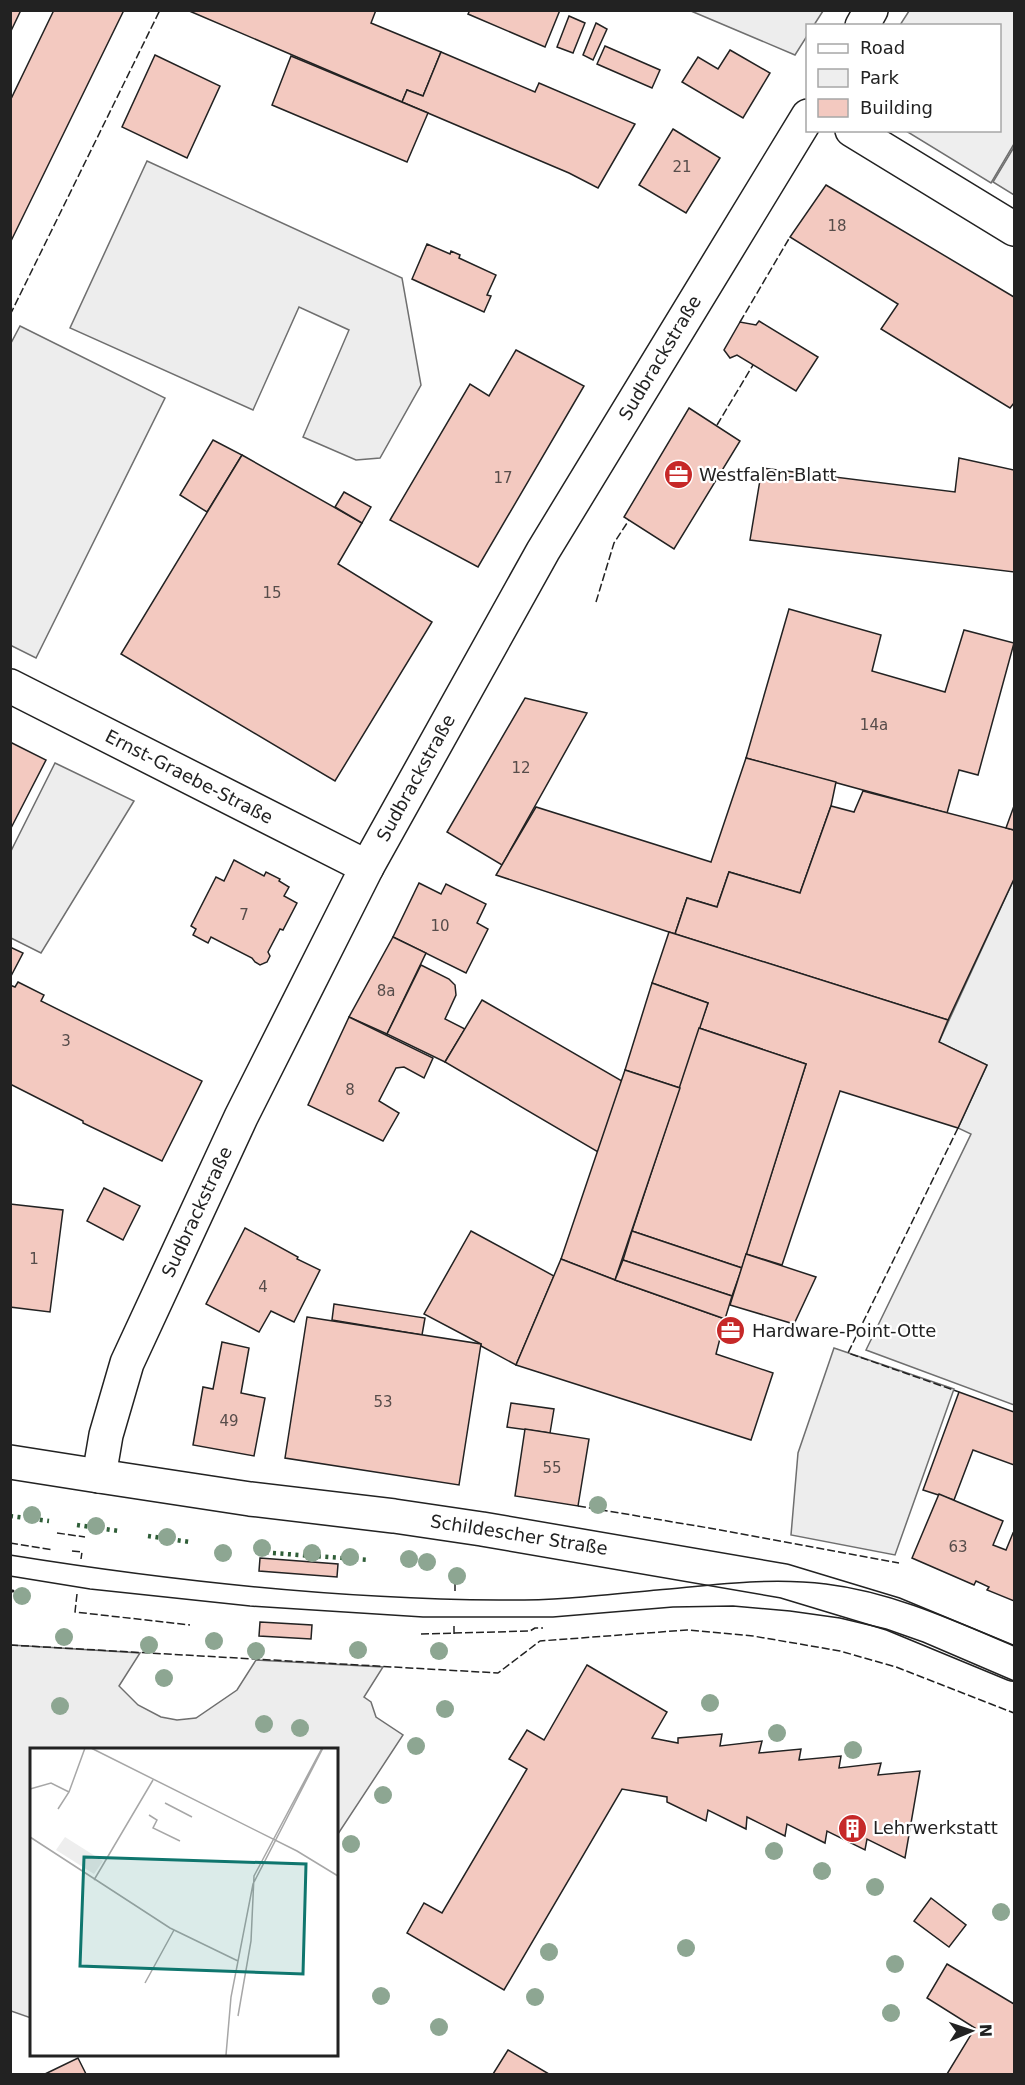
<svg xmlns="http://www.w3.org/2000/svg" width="1025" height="2085" font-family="'DejaVu Sans',sans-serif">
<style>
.green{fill:#eee;stroke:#6f6f6f;stroke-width:1.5}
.parking{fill:#ededed;stroke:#6f6f6f;stroke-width:1.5}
.building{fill:#f3c9c0;stroke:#222;stroke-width:1.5}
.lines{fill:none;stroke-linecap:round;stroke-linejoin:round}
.minor-casing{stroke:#222;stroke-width:36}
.tertiary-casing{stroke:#222;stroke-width:36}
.minor{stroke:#fff;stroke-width:33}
.tertiary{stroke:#fff;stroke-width:33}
.tram{stroke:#222;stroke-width:1.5}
.hedge{stroke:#2f5e38;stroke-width:4.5;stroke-dasharray:3 4.5;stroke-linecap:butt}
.fence{stroke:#222;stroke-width:1.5;stroke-dasharray:8 3;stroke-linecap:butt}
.wall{stroke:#222;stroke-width:3}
.tree{fill:#8da692}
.labels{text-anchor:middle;stroke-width:4.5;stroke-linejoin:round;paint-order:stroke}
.number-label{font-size:15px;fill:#564c4a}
.street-label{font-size:18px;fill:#222;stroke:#fff}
.poi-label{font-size:18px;fill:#222;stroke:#fff;text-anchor:start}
.inset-road{fill:none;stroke:#a7a7a7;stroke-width:1.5}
.view{fill:#0f766e;fill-opacity:0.15;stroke:#0f766e;stroke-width:3}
.inset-edge{fill:none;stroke:#222;stroke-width:3}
</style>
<rect width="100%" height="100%" fill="#fff"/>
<path class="green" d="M909,11H1014V144L991,183L906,131L1000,130V26L900,25Z"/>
<g class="parking">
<path d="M691,11L823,10V11L814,25L808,26L807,36L795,55Z"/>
<path d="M1014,147V195L993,182Z"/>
<path d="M147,161L402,278L421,385L380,458L356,460L303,437L349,330L299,307L253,410L70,328Z"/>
<path d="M20,326L165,398L36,658L10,645V345Z"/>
<path d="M55,763L134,801L41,953L11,938V851Z"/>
<path d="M1014,879V1405L866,1350L971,1134L958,1128L987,1065L939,1042Z"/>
<path d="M834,1348L954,1389L895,1555L791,1535L798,1453Z"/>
<path d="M11,1645L140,1653L119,1686L138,1705L161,1717L177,1720L196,1718L237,1690L256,1660L383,1667L364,1697L371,1702L376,1717L403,1735L336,1837V1749H32L31,2018L11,2011Z"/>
</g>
<g class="building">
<path d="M10,10H21L10,33Z"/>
<path d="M54,10H124L10,243V101Z"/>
<path d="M187,10H376L371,23L441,52L423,96L407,90L402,102Z"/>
<path d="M470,10H560L545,47L468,14Z"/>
<path d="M569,16L585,23L573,53L557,47Z"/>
<path d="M596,23L607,29L593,60L583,55Z"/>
<path d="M605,46L660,70L652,88L597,64Z"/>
<path d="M730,50L770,73L743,118L682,82L698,57L718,69Z"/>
<path d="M441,52L535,92L539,83L635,124L598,188L569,173L402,102L407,90L423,96Z"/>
<path d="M155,55L220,86L187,158L122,127Z"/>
<path d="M291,56L428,113L407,162L272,105Z"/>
<path d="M673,129L720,158L686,213L639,185Z"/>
<path d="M826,185L1014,297V403L1010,408L881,329L898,304L790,237Z"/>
<path d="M427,244L450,254L451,251L460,255L459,258L496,275L487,295L491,296L484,312L412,279Z"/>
<path d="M759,321L818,357L796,391L737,355L730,358L724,350L740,322L756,325Z"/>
<path d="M516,350L584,386L478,567L390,520L470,384L489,396Z"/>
<path d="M689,408L740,441L674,549L624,517Z"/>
<path d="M213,440L242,455L207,512L180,495Z"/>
<path d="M242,455L362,523L338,564L432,622L335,781L121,654Z"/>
<path d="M959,458L1014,470V572L750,540L762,468L955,492Z"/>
<path d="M344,492L371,507L362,523L335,507Z"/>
<path d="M789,609L881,635L872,671L945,692L964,630L1014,643L978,775L959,770L947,813L746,758Z"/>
<path d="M525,698L587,713L502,865L447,832Z"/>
<path d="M10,742L46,760L10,830Z"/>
<path d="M746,758L836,782L831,806L800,893L729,872L717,907L687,898L675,934L496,875L536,807L711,862Z"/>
<path d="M863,791L1014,830V879L948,1020L675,934L687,898L717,907L729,872L800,893L831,806L854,812Z"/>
<path d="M1014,806V830L1006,828Z"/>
<path d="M234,860L264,876L266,872L280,879L279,881L289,887L284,896L297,903L283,930L280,929L268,952L270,956L267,962L260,965L255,962L252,958L211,937L208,943L193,935L196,929L191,926L216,877L224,881Z"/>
<path d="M419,883L441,894L446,884L486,904L477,923L488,929L466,973L393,937Z"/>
<path d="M669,932L948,1020L939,1042L987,1065L958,1128L840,1091L782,1265L746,1254L806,1064L699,1028L708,1003L652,983Z"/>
<path d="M393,937L426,953L387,1034L349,1017Z"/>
<path d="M10,947L23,953L10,978Z"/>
<path d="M421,965L449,979L455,985L456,995L445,1019L465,1029L445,1062L387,1034Z"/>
<path d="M18,982L44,995L41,1001L202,1081L162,1161L83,1123V1121L10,1084V985L15,987Z"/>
<path d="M652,983L708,1003L680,1088L625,1070Z"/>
<path d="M482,1000L622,1081L598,1152L445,1062Z"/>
<path d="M349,1017L433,1058L424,1078L404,1067L396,1068L379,1101L399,1113L383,1141L308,1105Z"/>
<path d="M699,1028L806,1064L742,1268L632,1231Z"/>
<path d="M625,1070L680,1088L615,1280L561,1259Z"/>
<path d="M104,1188L140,1206L123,1240L87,1221Z"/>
<path d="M10,1204L63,1210L50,1312L10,1307Z"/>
<path d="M245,1228L298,1257L297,1259L320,1270L294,1322L271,1311L259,1332L206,1304Z"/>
<path d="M471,1231L554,1276L516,1365L481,1346V1344L424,1314Z"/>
<path d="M632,1231L742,1268L732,1296L623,1260Z"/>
<path d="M746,1254L816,1277L794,1324L730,1305Z"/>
<path d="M561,1259L615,1280L725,1319L716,1354L773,1373L751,1440L516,1365Z"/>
<path d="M623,1260L732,1296L725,1319L615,1280Z"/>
<path d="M334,1304L425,1318L422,1335L332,1320Z"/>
<path d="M307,1317L481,1344L459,1485L285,1458Z"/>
<path d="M222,1342L249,1348L241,1393L265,1398L254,1456L193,1445L203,1387L213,1389Z"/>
<path d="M959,1392L1014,1412V1465L973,1450L954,1500L923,1490Z"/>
<path d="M511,1403L554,1409L550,1433L507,1427Z"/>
<path d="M525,1429L589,1439L578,1506L515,1496Z"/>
<path d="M939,1494L1003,1521L993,1545L1006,1550L1013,1533L1014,1534V1601L987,1590L989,1587L976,1581L974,1585L912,1558Z"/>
<path d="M260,1558L338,1564L337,1577L259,1571Z"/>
<path d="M260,1622L312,1625L311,1639L259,1636Z"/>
<path d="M587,1665L667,1712L652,1738L678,1743V1738L722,1734L720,1746L762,1741L759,1753L801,1749L799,1760L841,1756L839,1768L881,1763L878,1775L920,1771L905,1858L867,1839L865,1850L827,1831L825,1843L787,1824L785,1836L747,1817L746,1829L708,1810L706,1821L667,1802V1797L622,1789L504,1990L407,1933L424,1903L442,1913L527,1769L509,1759L527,1730L544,1740Z"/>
<path d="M931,1898L966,1925L949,1947L914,1921Z"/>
<path d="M947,1964L1014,2004V2074H947L975,2028L927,1998Z"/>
<path d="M508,2050L549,2074H493Z"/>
<path d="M78,2058L86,2074H45Z"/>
</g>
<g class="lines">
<defs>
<g id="minor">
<path d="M852,130L1014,229"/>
<path d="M10,686L367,867"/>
<path d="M99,1476L250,1499L394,1516L482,1529L784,1581L893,1614L1014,1664"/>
</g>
<g id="tertiary">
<path d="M862,26L871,10"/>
<path d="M10,1462L99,1476L106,1435L127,1363L241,1117L367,867L543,551L808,116"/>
</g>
</defs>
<use href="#minor" class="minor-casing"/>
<use href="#tertiary" class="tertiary-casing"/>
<use href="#minor" class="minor"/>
<use href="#tertiary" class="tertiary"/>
<g class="tram">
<path d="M10,1555C172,1581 335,1599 499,1600C552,1601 605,1595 657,1590C714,1585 769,1577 826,1584C892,1592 953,1620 1014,1646"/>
<path d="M10,1576L90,1589L250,1606L423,1617H553L673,1607L733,1606L790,1611L840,1618L886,1629L923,1642L1014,1681"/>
</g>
<g class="hedge">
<path d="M10,1516L49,1521"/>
<path d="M77,1525L119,1531"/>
<path d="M148,1536L190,1542"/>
<path d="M258,1552L370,1560"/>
</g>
<g class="fence">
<path d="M10,315L160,10"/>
<path d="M740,322L790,237"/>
<path d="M717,425L753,365"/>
<path d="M596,602L614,543L629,520"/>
<path d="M958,1128L848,1353L959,1392"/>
<path d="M578,1506L709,1528L899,1563"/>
<path d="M57,1533L85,1537"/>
<path d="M10,1543L53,1550"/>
<path d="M72,1551L82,1552L81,1559"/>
<path d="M455,1591V1582"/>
<path d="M77,1594L75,1612L190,1625"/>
<path d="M421,1634L530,1631L535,1628H543"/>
<path d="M454,1634V1624"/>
<path d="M10,1645L498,1673L540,1641L687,1630L753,1636L840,1651L896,1667L1014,1713"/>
</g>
<path class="wall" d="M10,1591H13"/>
</g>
<g class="tree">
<circle cx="598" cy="1505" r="9"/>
<circle cx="32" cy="1515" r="9"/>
<circle cx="96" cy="1526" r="9"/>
<circle cx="167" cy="1537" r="9"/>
<circle cx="262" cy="1548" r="9"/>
<circle cx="223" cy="1553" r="9"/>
<circle cx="312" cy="1553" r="9"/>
<circle cx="350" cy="1557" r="9"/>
<circle cx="409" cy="1559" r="9"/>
<circle cx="427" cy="1562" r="9"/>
<circle cx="457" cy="1576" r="9"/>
<circle cx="22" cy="1596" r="9"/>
<circle cx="64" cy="1637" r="9"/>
<circle cx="214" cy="1641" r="9"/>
<circle cx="149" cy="1645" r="9"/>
<circle cx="358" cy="1650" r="9"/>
<circle cx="256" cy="1651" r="9"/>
<circle cx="439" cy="1651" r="9"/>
<circle cx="164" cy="1678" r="9"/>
<circle cx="710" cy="1703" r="9"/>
<circle cx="60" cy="1706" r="9"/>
<circle cx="445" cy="1709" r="9"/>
<circle cx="264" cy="1724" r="9"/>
<circle cx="300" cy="1728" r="9"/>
<circle cx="777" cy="1733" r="9"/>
<circle cx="416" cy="1746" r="9"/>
<circle cx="853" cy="1750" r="9"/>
<circle cx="383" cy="1795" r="9"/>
<circle cx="351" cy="1844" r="9"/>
<circle cx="774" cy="1851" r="9"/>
<circle cx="822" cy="1871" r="9"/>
<circle cx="875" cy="1887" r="9"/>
<circle cx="1001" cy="1912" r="9"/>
<circle cx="686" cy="1948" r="9"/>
<circle cx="549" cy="1952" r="9"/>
<circle cx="895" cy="1964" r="9"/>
<circle cx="381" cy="1996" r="9"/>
<circle cx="535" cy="1997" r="9"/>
<circle cx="891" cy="2013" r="9"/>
<circle cx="439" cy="2027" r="9"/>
</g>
<defs>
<symbol id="office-disc" viewBox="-11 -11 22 22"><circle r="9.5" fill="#c62828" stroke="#fff"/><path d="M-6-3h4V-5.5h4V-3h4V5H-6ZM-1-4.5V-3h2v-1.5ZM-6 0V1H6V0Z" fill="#fff"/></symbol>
<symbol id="building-disc" viewBox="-11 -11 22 22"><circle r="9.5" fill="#c62828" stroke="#fff"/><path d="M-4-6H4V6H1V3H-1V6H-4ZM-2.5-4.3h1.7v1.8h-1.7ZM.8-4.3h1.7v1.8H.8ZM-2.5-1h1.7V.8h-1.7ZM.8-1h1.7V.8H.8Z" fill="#fff"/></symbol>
</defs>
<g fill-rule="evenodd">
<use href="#office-disc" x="662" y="458" width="33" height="33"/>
<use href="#office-disc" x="714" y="1314" width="33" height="33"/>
<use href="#building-disc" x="836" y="1812" width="33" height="33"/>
</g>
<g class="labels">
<g class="number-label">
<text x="682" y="172">21</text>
<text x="837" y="231">18</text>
<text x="503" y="483">17</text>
<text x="272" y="598">15</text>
<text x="874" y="730">14a</text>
<text x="521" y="773">12</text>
<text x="244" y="920">7</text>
<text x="440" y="931">10</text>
<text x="386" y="996">8a</text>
<text x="66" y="1046">3</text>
<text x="350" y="1095">8</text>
<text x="34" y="1264">1</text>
<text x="263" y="1292">4</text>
<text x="383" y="1407">53</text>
<text x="229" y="1426">49</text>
<text x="552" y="1473">55</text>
<text x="958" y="1552">63</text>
</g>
<g class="street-label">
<text transform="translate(660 358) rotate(-59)" y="6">Sudbrackstraße</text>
<text transform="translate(189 777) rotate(27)" y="6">Ernst-Graebe-Straße</text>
<text transform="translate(416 778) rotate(-61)" y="6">Sudbrackstraße</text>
<text transform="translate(197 1212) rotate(-65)" y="6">Sudbrackstraße</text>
<text transform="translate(519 1535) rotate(9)" y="6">Schildescher Straße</text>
</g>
<g class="poi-label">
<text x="699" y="481">Westfalen-Blatt</text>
<text x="752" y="1337">Hardware-Point-Otte</text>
<text x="873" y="1834">Lehrwerkstatt</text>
</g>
</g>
<g transform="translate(30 1748)">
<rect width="308" height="308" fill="#fff"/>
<path d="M35,89L73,113L64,126L26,102Z" fill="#eee"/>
<path class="inset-road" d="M61,0L267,103L308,128M0,41L21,35L39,44M135,55L162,69M28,61L39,44L55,0M119,67L127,72L123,80L150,93M0,89L140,180L208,213M64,132L123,32M115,235L144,182M208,268L221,193L224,128L292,0M196,307L201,249L223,136L293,0"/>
<path class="view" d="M54,109L276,116L273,226L50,218Z"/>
<rect width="308" height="308" class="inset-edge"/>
</g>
<rect width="1025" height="2085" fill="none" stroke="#222222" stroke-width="24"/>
<rect x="806" y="24" width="195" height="108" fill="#ffffff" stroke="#a7a7a7" stroke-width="1.5"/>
<rect x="818" y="44" width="30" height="9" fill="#ffffff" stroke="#a7a7a7" stroke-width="1.5"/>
<text x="860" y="54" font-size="18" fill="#222222">Road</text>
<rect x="818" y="69" width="30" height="18" fill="#eeeeee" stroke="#a7a7a7" stroke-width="1.5"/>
<text x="860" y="84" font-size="18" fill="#222222">Park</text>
<rect x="818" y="99" width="30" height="18" fill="#f3c9c0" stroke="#a7a7a7" stroke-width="1.5"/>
<text x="860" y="114" font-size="18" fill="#222222">Building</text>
<g transform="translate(971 2031) rotate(88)" stroke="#ffffff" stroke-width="4.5" paint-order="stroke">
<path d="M0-4.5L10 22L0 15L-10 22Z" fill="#222222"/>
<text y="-9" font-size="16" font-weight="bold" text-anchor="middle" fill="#222222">N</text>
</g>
</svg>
